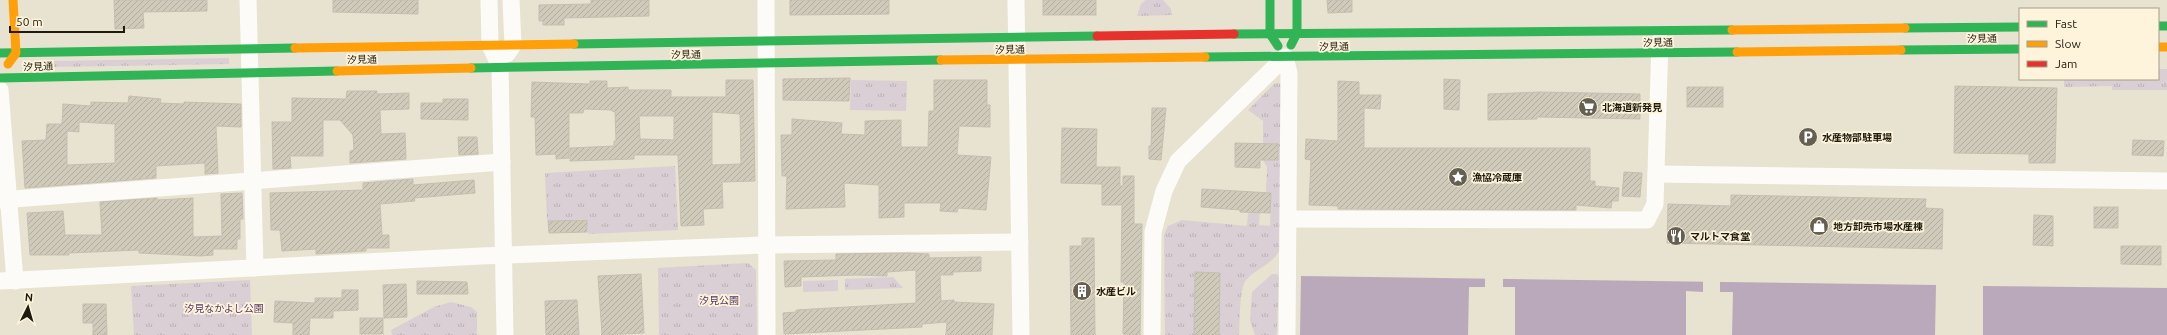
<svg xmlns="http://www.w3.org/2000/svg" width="2167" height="335" font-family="Ubuntu,'Noto Sans JP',sans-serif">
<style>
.grass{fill:url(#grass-tufts)}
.water{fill:#baa9bb}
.pier{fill:#e8e2d1}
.building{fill:url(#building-hatch);stroke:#c4bfb1;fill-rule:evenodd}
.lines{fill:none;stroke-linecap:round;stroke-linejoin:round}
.street{stroke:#fcfbf8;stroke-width:17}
.fast{stroke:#30b455;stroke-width:9}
.slow{stroke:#ff9f0a;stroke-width:9}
.jam{stroke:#e5322d;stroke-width:9}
.labels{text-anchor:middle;stroke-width:3.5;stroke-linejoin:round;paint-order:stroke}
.street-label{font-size:10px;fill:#1e1a0e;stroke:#fef4db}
.poi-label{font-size:10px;font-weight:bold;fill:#1e1a0e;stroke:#fef4db;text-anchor:start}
.park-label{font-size:10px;fill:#543564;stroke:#fef4db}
</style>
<defs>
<pattern id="grass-tufts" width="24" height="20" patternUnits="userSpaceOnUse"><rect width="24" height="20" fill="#dacfd4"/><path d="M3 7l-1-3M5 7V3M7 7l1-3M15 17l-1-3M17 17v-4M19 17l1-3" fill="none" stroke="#bbb1b5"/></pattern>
<pattern id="building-hatch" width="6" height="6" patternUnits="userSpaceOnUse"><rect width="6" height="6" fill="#d0cabb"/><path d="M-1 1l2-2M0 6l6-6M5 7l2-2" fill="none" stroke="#b2ada0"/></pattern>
</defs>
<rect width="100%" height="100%" fill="#e8e2d1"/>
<g class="grass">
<path d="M1146,0H1163L1171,9L1172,15L1137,16L1141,4Z"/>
<path d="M229,58V64L53,67V61Z"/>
<path d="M2158,69H2167V90H2112V86L2064,87V79H2158Z"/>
<path d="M851,80L907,81L906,111L850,110Z"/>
<path d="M1279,83L1282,87L1280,249C1274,264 1256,268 1246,280C1239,289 1240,323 1239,335H1165L1164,235L1168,226L1182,220L1247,226L1248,213H1260L1259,225L1270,226L1271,193L1266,192L1267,167L1263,160V121L1248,110L1274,84Z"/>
<path d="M675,166L678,230L588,234L587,219L547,221L545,173Z"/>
<path d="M748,263L756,270L757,335H659L658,268Z"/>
<path d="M1272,274H1277L1279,277L1277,332L1276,335H1255L1250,320L1252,292Z"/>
<path d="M893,277L903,288L845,290V279Z"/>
<path d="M250,280L252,335H134L131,286Z"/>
<path d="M838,280V291L803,292V281Z"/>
<path d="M451,302L471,307L477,312V335H392L391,330L434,307Z"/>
</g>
<g class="water">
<path d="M1301,276L1936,285L1935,335H1300Z"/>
<path d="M1983,286L2167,288V335H1983Z"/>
</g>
<g class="pier">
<path d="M1485,277H1503V287H1515V335H1468L1469,287H1485Z"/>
<path d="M1703,280H1720V292H1733L1732,335H1686V291L1703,292Z"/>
</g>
<g class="building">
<path d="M114,0H207V11L143,12L144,28L115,29Z"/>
<path d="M333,0H418V14L333,12Z"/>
<path d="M591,0H649V16L564,18V25H543V21H539V5L591,4Z"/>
<path d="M790,0H889V14L790,15Z"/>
<rect x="1043" y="0" width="53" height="15"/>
<path d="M1327,0H1352V12L1328,13Z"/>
<path d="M850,78L849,101L783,100V79Z"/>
<path d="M1444,79L1460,80L1459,110L1444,109Z"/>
<path d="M726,80H753L755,181L722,182L723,208L703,209L704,225L681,226L678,155H634V159L570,161V148L614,146V141H616L615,112L612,111V110L584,109L583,113H569V158L556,159V154L536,155L535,117H531L532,82L590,84V81H607V88L628,87V90H671V97H726ZM712,112L740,114L741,164L712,165ZM639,116H674V140L640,139Z"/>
<path d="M934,80H987V105H990V127L959,126L957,155L991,157L986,210L958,208L957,212L940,211L941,203H904V217L879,218V185L844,183L845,207L786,209L787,176H782L781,135H792V119L842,123L841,134L865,135V121L901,120V147H928L929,111H934Z"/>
<path d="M1338,81L1359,82V95H1381L1380,109L1364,108V148H1590V181H1595V186L1619,188L1618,201H1612L1611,208L1576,205V210L1338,209V206L1309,205L1311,160L1305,159L1306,139L1338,141Z"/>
<path d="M1955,86L2057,88L2055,163H2029V154L1954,153Z"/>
<rect x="1687" y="87" width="36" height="20"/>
<path d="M347,91H377V94L409,93V109L380,110L381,134L405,133L406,159L350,163V151L354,150L353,135L340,120H323V156H290L291,168L273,169L272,122H292V98L346,99Z"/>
<path d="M1540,92L1640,94V119L1537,117V119L1488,120V94Z"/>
<path d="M129,96L161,99L160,103L184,104V102L241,104V127L216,126L218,173L205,174V163L156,166V178L25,188L22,141L46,140L47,124H62L63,104L91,106V102L128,103ZM79,122L115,124V163L67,165V131L79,132Z"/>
<path d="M443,99H468V120L421,119V103H443Z"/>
<path d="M1152,108H1166L1161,160L1149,159V146H1151Z"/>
<path d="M1062,128L1097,129L1096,167H1120V186H1123V176H1134V224H1142L1140,335L1123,334L1124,282H1121L1122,205H1102V184L1061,183Z"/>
<path d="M458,137H477L478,154L459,155Z"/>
<path d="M2133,140L2164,141L2163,156L2132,155Z"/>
<path d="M1235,143L1278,144V160H1260V168L1235,167Z"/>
<path d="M1624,172L1642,173L1640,197L1622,196Z"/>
<path d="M413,179V185L474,180L475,193L414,198L415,201L380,204L382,235H389V248H366V251L316,254V249L282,251L280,230H271L270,193L363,190V183Z"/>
<path d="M1202,189L1271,193L1270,213L1240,212V210L1201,207Z"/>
<path d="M242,193L243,219H240V239H237V249H213V255L200,256L139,253V250L69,253V255H30L27,213L63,211L65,235H102L100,202L157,198V200L193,198V237L222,236L221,194Z"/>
<path d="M1731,195L1926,199L1925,208L1943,209L1942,249L1667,243L1668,204L1731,206Z"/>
<rect x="2094" y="207" width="24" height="21"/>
<path d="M2034,215L2053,216V246L2033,245Z"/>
<path d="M587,220V232L549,233L548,221Z"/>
<path d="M1082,238H1094L1095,335H1071L1070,246H1082Z"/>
<path d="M2121,246H2161V265L2121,264Z"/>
<path d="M908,253L929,254V258L981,257V271L953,272V275H940L941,301L954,300V302L994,304L992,335H946L947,322L922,324V327L784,334L783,313L796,312V310L916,303V270L887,272V276L855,275L801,277V286L785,287L784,261L836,260V254Z"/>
<path d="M1195,272L1220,273L1219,335H1194Z"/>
<path d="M641,274L644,333L602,335L598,276Z"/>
<path d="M417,281L467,282L468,294H417Z"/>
<path d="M406,284L407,317L384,318L383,285Z"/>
<path d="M342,290H358V310L333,311V318H310L309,335H293V323L274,322L275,301L315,303V298H342Z"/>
<path d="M577,300L579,335H546L545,301Z"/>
<path d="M83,304H106L107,335H93V323H83Z"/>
<rect x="360" y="318" width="23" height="16"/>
</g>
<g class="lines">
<g class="street">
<path d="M248,0L255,268"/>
<path d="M489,0L490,45L500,67L505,335"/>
<path d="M766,0L767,335"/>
<path d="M1016,0L1021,335"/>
<path d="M507,54L513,45L511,0"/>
<path d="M0,90L15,281"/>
<path d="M1656,174L2167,181"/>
<path d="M0,200L502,162"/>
<path d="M1289,219L1647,220L1655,204L1660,40"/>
<path d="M0,281L481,256L767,245L1020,242"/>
<path d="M1152,335L1153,232L1164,191L1178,161L1285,57L1289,73L1287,335"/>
</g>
<g class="fast">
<path d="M1270,0V34L1278,46"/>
<path d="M2158,26H2167"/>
<path d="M1905,28L2020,27"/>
<path d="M1234,34L1732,30"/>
<path d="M574,44L1097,36"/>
<path d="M1291,45L1297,33V0"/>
<path d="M1901,50L2020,49"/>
<path d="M0,53L295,48"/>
<path d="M1205,57L1737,52"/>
<path d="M471,68L941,60"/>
<path d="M0,78L337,71"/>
</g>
<g class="slow">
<path d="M1732,30L1905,28"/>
<path d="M2158,47H2167"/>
<path d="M295,48L574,44"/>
<path d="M1737,52L1901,50"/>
<path d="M941,60L1205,57"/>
<path d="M8,64L16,53L13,0"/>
<path d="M337,71L471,68"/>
</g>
<path class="jam" d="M1097,36L1234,34"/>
</g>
<defs>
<symbol id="supermarket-disc" viewBox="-11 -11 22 22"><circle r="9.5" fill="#656052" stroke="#fef4db"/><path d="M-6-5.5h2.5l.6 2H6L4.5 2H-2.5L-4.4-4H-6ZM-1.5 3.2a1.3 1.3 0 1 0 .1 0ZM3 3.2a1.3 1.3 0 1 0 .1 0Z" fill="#fff"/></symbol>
<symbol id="parking-disc" viewBox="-11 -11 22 22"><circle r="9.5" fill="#656052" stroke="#fef4db"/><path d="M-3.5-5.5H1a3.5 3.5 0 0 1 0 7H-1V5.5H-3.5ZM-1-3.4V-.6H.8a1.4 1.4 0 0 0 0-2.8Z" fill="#fff"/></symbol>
<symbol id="sight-disc" viewBox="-11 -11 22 22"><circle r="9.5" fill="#656052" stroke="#fef4db"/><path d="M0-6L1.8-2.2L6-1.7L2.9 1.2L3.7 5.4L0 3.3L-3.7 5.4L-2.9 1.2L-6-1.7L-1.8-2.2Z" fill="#fff"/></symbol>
<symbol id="shop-disc" viewBox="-11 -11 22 22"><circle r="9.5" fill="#656052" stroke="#fef4db"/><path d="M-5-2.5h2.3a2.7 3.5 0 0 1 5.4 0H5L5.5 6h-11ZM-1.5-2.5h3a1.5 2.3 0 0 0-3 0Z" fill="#fff"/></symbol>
<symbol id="restaurant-disc" viewBox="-11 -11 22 22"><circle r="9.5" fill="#656052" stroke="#fef4db"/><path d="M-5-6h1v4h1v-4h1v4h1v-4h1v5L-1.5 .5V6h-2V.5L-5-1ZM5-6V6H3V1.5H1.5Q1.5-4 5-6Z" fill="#fff"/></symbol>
<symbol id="building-disc" viewBox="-11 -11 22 22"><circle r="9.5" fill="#656052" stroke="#fef4db"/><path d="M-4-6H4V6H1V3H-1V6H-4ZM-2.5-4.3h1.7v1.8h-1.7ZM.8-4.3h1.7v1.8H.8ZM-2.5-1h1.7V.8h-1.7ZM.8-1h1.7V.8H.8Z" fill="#fff"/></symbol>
</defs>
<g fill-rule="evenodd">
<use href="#supermarket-disc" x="1577" y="96" width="22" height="22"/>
<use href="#parking-disc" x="1797" y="126" width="22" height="22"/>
<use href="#sight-disc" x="1447" y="166" width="22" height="22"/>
<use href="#shop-disc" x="1808" y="215" width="22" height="22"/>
<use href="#restaurant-disc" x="1665" y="225" width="22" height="22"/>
<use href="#building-disc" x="1071" y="280" width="22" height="22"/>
</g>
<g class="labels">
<g class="street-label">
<text transform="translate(1982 38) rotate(-1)" y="4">汐見通</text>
<text transform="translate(1658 42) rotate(-1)" y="4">汐見通</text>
<text transform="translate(1334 46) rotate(-1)" y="4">汐見通</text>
<text transform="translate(1010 49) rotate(-1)" y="4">汐見通</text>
<text transform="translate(686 54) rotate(-1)" y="4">汐見通</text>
<text transform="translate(362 59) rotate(-1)" y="4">汐見通</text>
<text transform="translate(38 66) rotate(-2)" y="4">汐見通</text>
</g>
<g class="poi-label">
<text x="1602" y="111">北海道新発見</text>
<text x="1822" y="141">水産物部駐車場</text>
<text x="1472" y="181">漁協冷蔵庫</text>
<text x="1833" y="230">地方卸売市場水産棟</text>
<text x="1690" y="240">マルトマ食堂</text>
<text x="1096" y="295">水産ビル</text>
</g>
<g class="park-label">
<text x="719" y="304">汐見公園</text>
<text x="224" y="312">汐見なかよし公園</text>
</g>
</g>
<rect x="2019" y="8" width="140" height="72" fill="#fef4db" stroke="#a49d89"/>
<rect x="2027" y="21" width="20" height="6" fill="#30b455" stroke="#a49d89"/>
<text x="2055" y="28" font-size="12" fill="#1e1a0e">Fast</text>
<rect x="2027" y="41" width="20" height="6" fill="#ff9f0a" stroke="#a49d89"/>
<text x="2055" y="48" font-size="12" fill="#1e1a0e">Slow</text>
<rect x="2027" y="61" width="20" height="6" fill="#e5322d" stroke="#a49d89"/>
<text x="2055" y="68" font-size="12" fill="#1e1a0e">Jam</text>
<g transform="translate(28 307) rotate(5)" stroke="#fef4db" stroke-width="3" paint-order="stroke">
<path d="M0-3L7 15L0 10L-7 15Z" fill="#1e1a0e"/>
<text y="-6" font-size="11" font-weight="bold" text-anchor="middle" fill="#1e1a0e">N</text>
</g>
<path d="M10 26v6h114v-6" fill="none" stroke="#1e1a0e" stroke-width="2"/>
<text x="16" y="26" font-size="12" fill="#1e1a0e" stroke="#fef4db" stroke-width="3" paint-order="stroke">50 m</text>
</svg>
